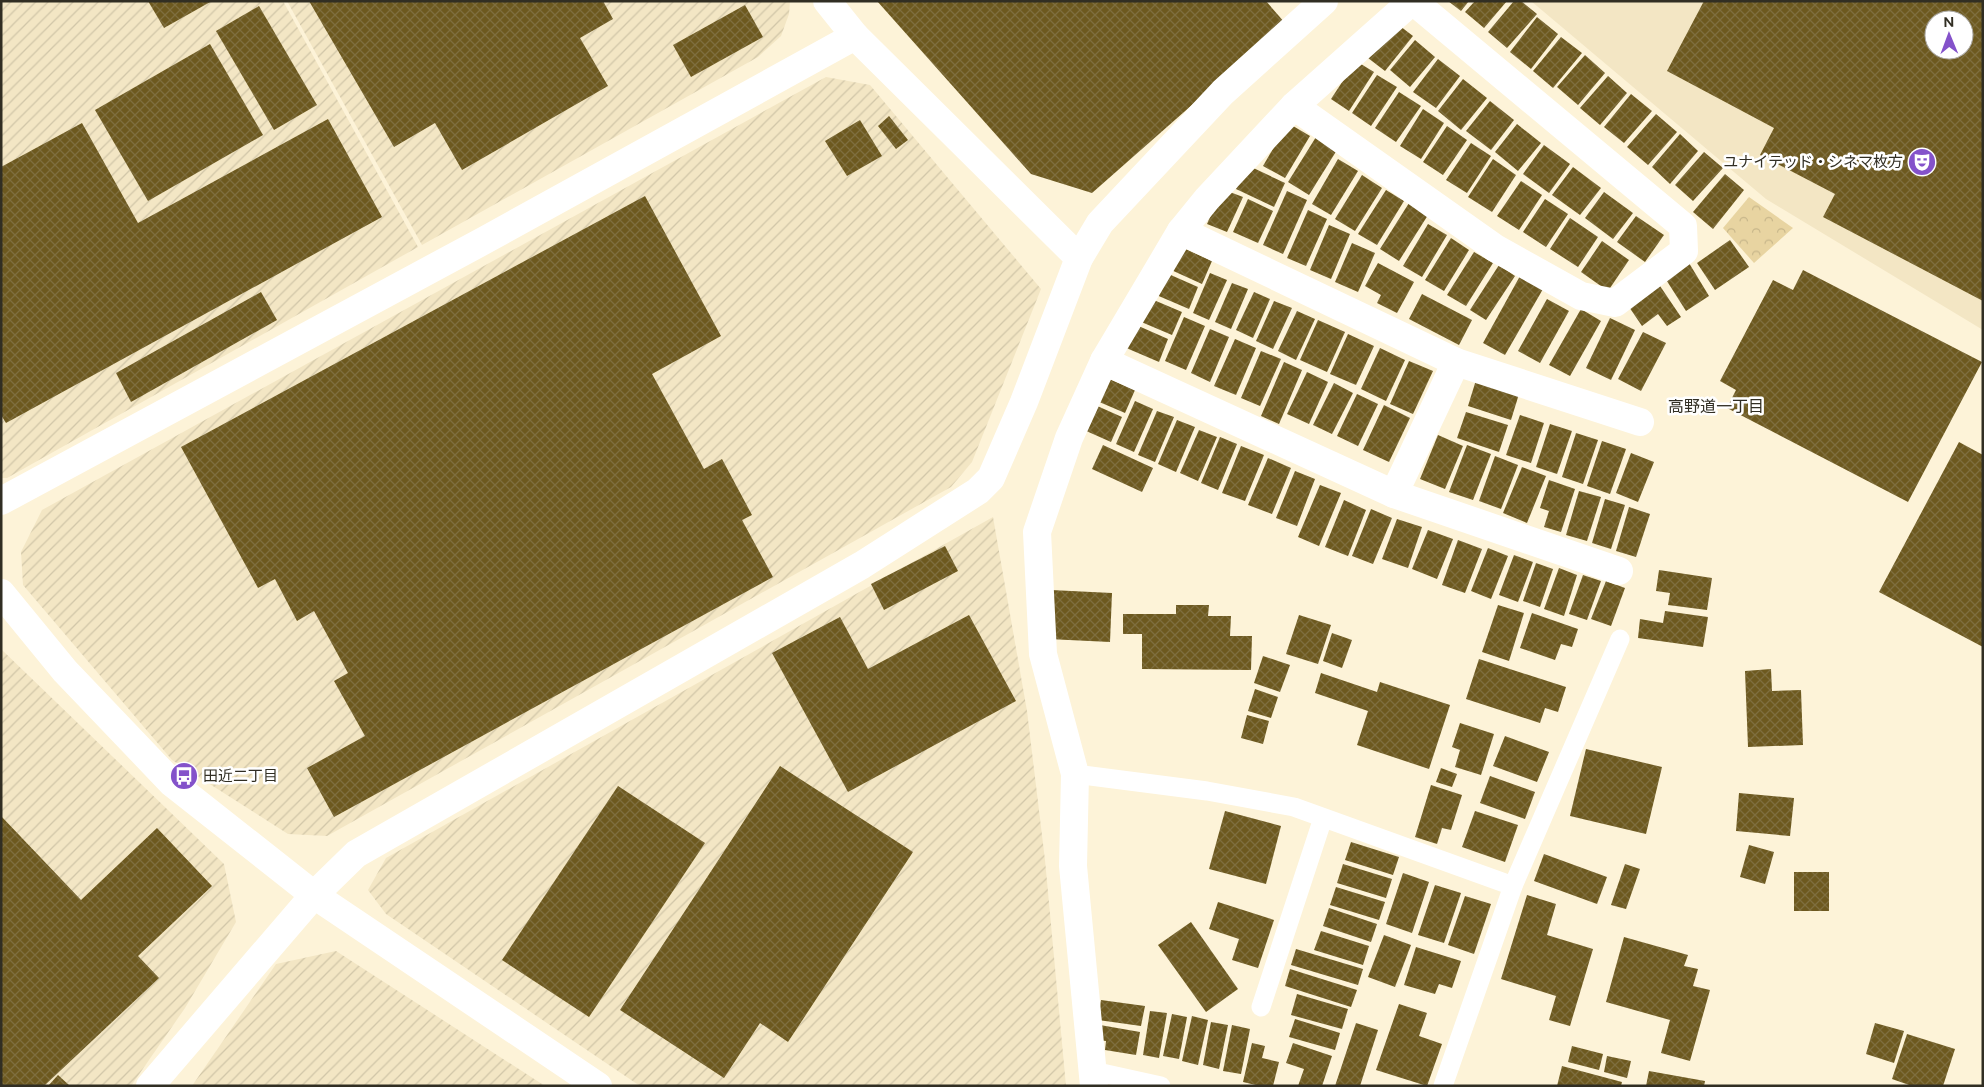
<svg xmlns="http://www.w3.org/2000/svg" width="1984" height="1087" font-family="Figtree,'Noto Sans JP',sans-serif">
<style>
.built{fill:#f3e6c4;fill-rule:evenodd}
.industrial{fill:url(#industrial-furrows)}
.park{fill:url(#park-crowns)}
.building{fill:url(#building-cross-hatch);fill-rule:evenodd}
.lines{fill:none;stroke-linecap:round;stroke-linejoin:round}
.lane{stroke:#fff;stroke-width:19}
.street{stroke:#fff;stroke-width:28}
.labels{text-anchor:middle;stroke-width:5;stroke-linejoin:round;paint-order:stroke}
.poi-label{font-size:15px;fill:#312e23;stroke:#fff;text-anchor:end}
.neighbourhood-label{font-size:16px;fill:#312e23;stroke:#fff}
</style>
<defs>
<pattern id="industrial-furrows" width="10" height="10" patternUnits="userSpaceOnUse" patternTransform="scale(1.25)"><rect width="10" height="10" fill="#f3e6c4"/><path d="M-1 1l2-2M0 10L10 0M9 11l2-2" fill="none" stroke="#d1c6a8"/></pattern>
<pattern id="park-crowns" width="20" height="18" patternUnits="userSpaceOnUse" patternTransform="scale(1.25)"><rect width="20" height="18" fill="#e8d4a1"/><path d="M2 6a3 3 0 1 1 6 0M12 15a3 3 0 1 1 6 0" fill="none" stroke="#c7b68a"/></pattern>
<pattern id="building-cross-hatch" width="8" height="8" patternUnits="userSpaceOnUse" patternTransform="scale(1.25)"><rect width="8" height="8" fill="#6d591f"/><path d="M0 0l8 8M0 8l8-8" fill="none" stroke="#7e6e3f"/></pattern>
</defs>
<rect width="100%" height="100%" fill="#fdf3d8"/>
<path class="built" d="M1531,1H1983V330L1766,199ZM1934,20H1964V50H1934Z"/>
<g class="industrial">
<path d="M1,1H283L418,247L7,478H1Z"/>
<path d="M287,1H790L789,14L781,36L758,57L422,245Z"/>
<path d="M826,77L870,85L1041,289L972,462L951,487L327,836L288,834L172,760L23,585L21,552L42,510Z"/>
<path d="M993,517L1027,711L1045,860L1066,1086H640L386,914L368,890L386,858Z"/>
<path d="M1,649L224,864L236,922L185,1008L131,1086H1Z"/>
<path d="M336,951L545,1086H192L276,964Z"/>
</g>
<path class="park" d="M1749,197L1793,228L1754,263L1723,228Z"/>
<g class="building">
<path d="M148,1H212L164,28Z"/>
<path d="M309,1H603L613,19L580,38L608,86L462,170L435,123L394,147Z"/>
<path d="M877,1H1266L1285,23L1092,193L1031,174Z"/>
<path d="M1448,1H1469L1461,11Z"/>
<path d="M1475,1H1507L1484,28L1465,12Z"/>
<path d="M1514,1H1521L1537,14L1507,48L1488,32Z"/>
<path d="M1704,1H1983V301L1823,217L1835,194L1760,155L1774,128L1667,71ZM1934,20H1964V50H1934Z"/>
<path d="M745,5L763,37L691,77L673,45Z"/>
<path d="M259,6L317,105L274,130L216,31Z"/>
<path d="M1537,17L1558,34L1531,69L1510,52Z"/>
<path d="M1396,23L1413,36L1385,71L1368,58Z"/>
<path d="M1561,37L1582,53L1553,88L1533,71Z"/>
<path d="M1415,40L1435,57L1410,87L1390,70Z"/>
<path d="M210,44L263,135L148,201L95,110Z"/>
<path d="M1585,55L1605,73L1578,105L1557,87Z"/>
<path d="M1438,59L1460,76L1436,108L1413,92Z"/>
<path d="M1356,61L1374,72L1349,111L1331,99Z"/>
<path d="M1377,75L1397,87L1371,126L1352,113Z"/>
<path d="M1608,76L1627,93L1600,125L1580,108Z"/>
<path d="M1463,79L1487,98L1461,130L1438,111Z"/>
<path d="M1399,92L1421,106L1396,142L1375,128Z"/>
<path d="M1631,94L1652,111L1624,143L1604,127Z"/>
<path d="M1490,101L1514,120L1491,150L1466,131Z"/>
<path d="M1423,109L1444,123L1421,159L1400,146Z"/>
<path d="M1656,114L1677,132L1648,165L1627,147Z"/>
<path d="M889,116L908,140L896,149L878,126Z"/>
<path d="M328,119L382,217L6,423L1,415V167L82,123L138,223Z"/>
<path d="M860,120L882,156L847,176L825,141Z"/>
<path d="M1288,123L1310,136L1285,178L1263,166Z"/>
<path d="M1517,124L1541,143L1518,171L1495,152Z"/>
<path d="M1447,126L1467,140L1443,175L1423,162Z"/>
<path d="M1680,134L1698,151L1670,184L1652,167Z"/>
<path d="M1316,137L1337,150L1309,195L1288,182Z"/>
<path d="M1471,143L1491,156L1467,193L1446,180Z"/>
<path d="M1544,145L1570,164L1549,193L1523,174Z"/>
<path d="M1704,152L1723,168L1693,201L1675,185Z"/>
<path d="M1338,159L1358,171L1331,215L1312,204Z"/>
<path d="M1493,159L1516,175L1492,212L1468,197Z"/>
<path d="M1247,165L1285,183L1274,207L1236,189Z"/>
<path d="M1573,167L1601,188L1580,215L1552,195Z"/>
<path d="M1725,174L1744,190L1713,229L1693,212Z"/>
<path d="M1362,175L1382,188L1355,231L1335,219Z"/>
<path d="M1521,181L1542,195L1519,230L1497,216Z"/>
<path d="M1222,189L1243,197L1227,232L1207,224Z"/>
<path d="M1386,190L1404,201L1377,245L1358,234Z"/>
<path d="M1287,191L1307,200L1283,254L1263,245Z"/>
<path d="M1604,192L1633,213L1613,239L1585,218Z"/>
<path d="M645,196L721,336L652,374L704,469L722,459L752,515L742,520L773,577L334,817L307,768L365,736L334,681L348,673L314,611L297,621L275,579L258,588L181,447Z"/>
<path d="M1248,199L1273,211L1258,243L1233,232Z"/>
<path d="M1545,199L1568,214L1546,247L1523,232Z"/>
<path d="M1409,203L1428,215L1399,261L1380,249Z"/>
<path d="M1308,210L1327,219L1306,266L1287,258Z"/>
<path d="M1636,216L1664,235L1645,262L1617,242Z"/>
<path d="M1570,218L1598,237L1578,267L1550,249Z"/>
<path d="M1428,224L1447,235L1422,277L1403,266Z"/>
<path d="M1329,225L1350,234L1331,279L1310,270Z"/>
<path d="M1451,238L1469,250L1444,291L1425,280Z"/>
<path d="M1730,240L1749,267L1715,290L1697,263Z"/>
<path d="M1602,241L1629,260L1608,291L1581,272Z"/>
<path d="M1352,243L1375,253L1358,292L1335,282Z"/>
<path d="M1179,246L1212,261L1202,284L1169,269Z"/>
<path d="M1474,252L1493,263L1466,306L1447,295Z"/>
<path d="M1378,263L1414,282L1397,313L1377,303L1381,295L1365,286Z"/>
<path d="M1689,263L1709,296L1686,311L1665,278Z"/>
<path d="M1499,265L1515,276L1486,320L1470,310Z"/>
<path d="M1803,270L1982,362L1908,502L1727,408L1736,390L1720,381L1773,280L1793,290Z"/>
<path d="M1164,272L1198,287L1189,309L1154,294Z"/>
<path d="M1210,273L1227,280L1209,320L1193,313Z"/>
<path d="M1520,276L1543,289L1505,355L1483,343Z"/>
<path d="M1232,283L1248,289L1231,329L1215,322Z"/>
<path d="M1658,283L1681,317L1667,326L1658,314L1642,326L1627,304Z"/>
<path d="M261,292L277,320L131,402L116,373Z"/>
<path d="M1254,292L1270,299L1253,338L1236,330Z"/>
<path d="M1422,294L1472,320L1459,345L1409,319Z"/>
<path d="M1149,298L1182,312L1172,335L1139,321Z"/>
<path d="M1547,299L1569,311L1540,363L1518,351Z"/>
<path d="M1274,301L1292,308L1273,349L1256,341Z"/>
<path d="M1581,309L1601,321L1570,376L1549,365Z"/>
<path d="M1297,311L1315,319L1296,360L1278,351Z"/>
<path d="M1184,317L1205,326L1186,370L1165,361Z"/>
<path d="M1610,318L1635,330L1611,380L1586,368Z"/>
<path d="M1318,320L1345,332L1327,372L1300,360Z"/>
<path d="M1134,324L1168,339L1159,362L1124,347Z"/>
<path d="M1210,329L1229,337L1210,382L1191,373Z"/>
<path d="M1643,332L1666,343L1641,391L1618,379Z"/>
<path d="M1348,334L1374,346L1356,385L1330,374Z"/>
<path d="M1235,339L1256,348L1236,395L1214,386Z"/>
<path d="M1380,348L1405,360L1386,401L1361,389Z"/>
<path d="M1261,351L1281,359L1260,406L1241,398Z"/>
<path d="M1409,361L1433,371L1413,414L1390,404Z"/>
<path d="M1284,362L1302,370L1279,424L1261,416Z"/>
<path d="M1307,372L1328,382L1309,424L1287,414Z"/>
<path d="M1107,378L1135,390L1125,413L1097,401Z"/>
<path d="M1476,380L1519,394L1511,420L1468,406Z"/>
<path d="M1334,383L1353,393L1332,434L1313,425Z"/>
<path d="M1357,394L1378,404L1358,446L1337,436Z"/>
<path d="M1135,401L1153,409L1134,452L1116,444Z"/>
<path d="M1095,405L1122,417L1111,442L1084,430Z"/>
<path d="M1384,405L1410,418L1389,462L1363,450Z"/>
<path d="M1157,411L1174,417L1155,462L1138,455Z"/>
<path d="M1466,412L1508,425L1499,452L1457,438Z"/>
<path d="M1520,415L1544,423L1531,463L1506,455Z"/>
<path d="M1177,420L1195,427L1176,472L1158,464Z"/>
<path d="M1550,424L1572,431L1557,474L1536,467Z"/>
<path d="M1199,430L1217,437L1198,481L1180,473Z"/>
<path d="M1576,433L1598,440L1583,484L1562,477Z"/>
<path d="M1438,435L1463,446L1445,489L1420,479Z"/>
<path d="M1220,437L1237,444L1218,490L1201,483Z"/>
<path d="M1602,441L1626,449L1610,494L1587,486Z"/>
<path d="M1959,442L1983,455V647L1879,592Z"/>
<path d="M1103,445L1153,468L1142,492L1092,469Z"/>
<path d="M1467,445L1491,454L1473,500L1449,492Z"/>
<path d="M1241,446L1264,455L1245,501L1222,493Z"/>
<path d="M1631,453L1654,462L1638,502L1616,493Z"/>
<path d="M1495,456L1518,465L1501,509L1479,501Z"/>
<path d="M1268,458L1291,468L1272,514L1248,505Z"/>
<path d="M1522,467L1546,476L1527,523L1503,513Z"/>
<path d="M1295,471L1315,479L1297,526L1276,518Z"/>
<path d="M1549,480L1575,489L1561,532L1544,527L1549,511L1540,508Z"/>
<path d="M1320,485L1341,493L1319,546L1298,537Z"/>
<path d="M1579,491L1601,497L1587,541L1566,535Z"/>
<path d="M1605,499L1625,505L1611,549L1592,543Z"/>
<path d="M1344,500L1366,510L1348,556L1325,547Z"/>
<path d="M1629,507L1650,514L1636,557L1616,551Z"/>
<path d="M1371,509L1392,518L1373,564L1352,556Z"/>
<path d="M1397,519L1422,527L1408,568L1382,559Z"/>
<path d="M1428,530L1453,539L1437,579L1412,569Z"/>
<path d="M1458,540L1482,549L1465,593L1442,585Z"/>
<path d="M945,546L958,571L884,610L871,584Z"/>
<path d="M1488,548L1508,556L1491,599L1471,591Z"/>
<path d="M1514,555L1533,562L1518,602L1499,595Z"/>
<path d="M1536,563L1553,569L1540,607L1523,601Z"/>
<path d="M1559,568L1577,575L1564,616L1544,609Z"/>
<path d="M1659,570L1712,578L1707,610L1668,605L1670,593L1656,591Z"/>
<path d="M1583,575L1601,581L1587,620L1569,614Z"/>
<path d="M1606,581L1625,588L1611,626L1591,619Z"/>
<path d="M1051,590L1112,593L1110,642L1048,639Z"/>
<path d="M1176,605H1209L1208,616H1231L1230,636H1252L1251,670L1142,669V634H1123V614H1176Z"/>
<path d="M1498,605L1524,613L1509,661L1482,652Z"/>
<path d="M1665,611L1708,617L1703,647L1638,638L1640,619L1663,623Z"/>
<path d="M1532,613L1578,629L1572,647L1561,644L1555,660L1520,648Z"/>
<path d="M969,615L1016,701L848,792L772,653L840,617L868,669Z"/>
<path d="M1299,615L1331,625L1318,664L1286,654Z"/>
<path d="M1332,633L1352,640L1342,668L1323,661Z"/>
<path d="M1263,656L1290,665L1280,692L1254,683Z"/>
<path d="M1479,659L1566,687L1558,712L1545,708L1540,723L1466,699Z"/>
<path d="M1771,669L1772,691L1801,690L1803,745L1748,747L1745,671Z"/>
<path d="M1321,673L1377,692L1380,682L1450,705L1429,769L1357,745L1368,711L1315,693Z"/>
<path d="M1255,689L1278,697L1271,718L1248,711Z"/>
<path d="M1247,715L1269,721L1263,744L1241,738Z"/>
<path d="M1460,723L1494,734L1481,775L1455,767L1460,750L1452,747Z"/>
<path d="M1505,736L1549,752L1537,782L1493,766Z"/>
<path d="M1586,749L1662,767L1646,834L1570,816Z"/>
<path d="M780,766L913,852L788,1042L760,1023L724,1078L620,1010Z"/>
<path d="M1441,768L1457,774L1452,787L1436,782Z"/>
<path d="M1490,776L1535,792L1525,819L1480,803Z"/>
<path d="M1431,785L1462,795L1451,830L1442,828L1437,844L1415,837Z"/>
<path d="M618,786L705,843L589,1017L502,960Z"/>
<path d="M1739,793L1794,798L1790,836L1736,831Z"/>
<path d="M1225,811L1281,826L1266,884L1209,869Z"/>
<path d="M1475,811L1518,825L1505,862L1462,847Z"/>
<path d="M1,816L81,900L157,828L212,886L138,956L159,978L44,1086H1Z"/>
<path d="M1351,842L1399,857L1393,875L1345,860Z"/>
<path d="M1749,845L1774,852L1765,884L1740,877Z"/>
<path d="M1544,854L1607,877L1597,904L1534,881Z"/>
<path d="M1343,864L1392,879L1386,898L1337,883Z"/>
<path d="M1625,864L1640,869L1626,909L1611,905Z"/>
<rect x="1794" y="872" width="35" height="39"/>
<path d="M1403,873L1429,882L1412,933L1386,924Z"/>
<path d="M1435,885L1461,893L1444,943L1418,935Z"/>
<path d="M1336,887L1385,902L1379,920L1330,905Z"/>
<path d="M1527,895L1556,904L1547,935L1593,949L1570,1026L1549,1020L1556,996L1501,979Z"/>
<path d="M1465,896L1491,904L1474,954L1448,945Z"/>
<path d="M1218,902L1274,920L1258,968L1232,960L1239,939L1209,929Z"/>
<path d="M1329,908L1377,924L1371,942L1323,926Z"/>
<path d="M1191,922L1238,989L1206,1012L1158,945Z"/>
<path d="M1321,931L1369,946L1363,965L1314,950Z"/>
<path d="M1384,935L1411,945L1395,987L1368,977Z"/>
<path d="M1624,937L1688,955L1684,966L1698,969L1693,986L1710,990L1690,1061L1661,1053L1670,1020L1606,1002Z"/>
<path d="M1416,947L1461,961L1452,988L1439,984L1435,994L1404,985Z"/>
<path d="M1296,949L1363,969L1358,985L1291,965Z"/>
<path d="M1290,969L1357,990L1351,1007L1285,986Z"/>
<path d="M1297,994L1348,1009L1342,1029L1291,1015Z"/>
<path d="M1101,1000L1145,1006L1141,1026L1098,1020Z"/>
<path d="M1399,1004L1427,1013L1419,1036L1442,1044L1427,1086L1376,1070Z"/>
<path d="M1150,1011L1167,1013L1159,1058L1143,1055Z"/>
<path d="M1172,1014L1187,1017L1179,1059L1163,1056Z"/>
<path d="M1192,1016L1208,1020L1198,1065L1182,1061Z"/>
<path d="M1295,1019L1340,1033L1335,1050L1289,1037Z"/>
<path d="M1211,1022L1228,1025L1219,1069L1203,1065Z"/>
<path d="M1356,1023L1378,1030L1360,1086H1335Z"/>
<path d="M1875,1023L1904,1031L1894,1063L1866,1054Z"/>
<path d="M1100,1025L1140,1032L1136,1055L1105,1050L1106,1041L1098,1040Z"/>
<path d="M1232,1025L1250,1029L1241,1074L1223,1071Z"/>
<path d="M1907,1034L1955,1049L1943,1086H1912L1892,1079Z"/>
<path d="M1252,1043L1265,1046L1262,1058L1279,1062L1273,1086H1260L1243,1082Z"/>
<path d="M1293,1043L1332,1056L1322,1086H1298L1304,1069L1286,1063Z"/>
<path d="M1572,1046L1603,1054L1599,1070L1568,1062Z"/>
<path d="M1607,1056L1631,1061L1627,1078L1604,1072Z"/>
<path d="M1562,1066L1622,1082L1621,1086H1557Z"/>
<path d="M1649,1071L1705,1081L1704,1086H1646Z"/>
<path d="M58,1075L70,1086H48Z"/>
</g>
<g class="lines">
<g class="lane">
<path d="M1075,774L1207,791L1294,807L1513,886"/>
<path d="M1261,1007L1323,818"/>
<path d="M1093,1071L1161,1086"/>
<path d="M1443,1086L1513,886L1620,639"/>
</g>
<g class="street">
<path d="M827,1L855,36L1079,258"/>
<path d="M1294,106L1495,248L1581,296L1615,303L1684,251L1683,226L1413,1"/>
<path d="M1181,231L1456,362L1640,422"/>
<path d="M1104,361L1394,494"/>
<path d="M1456,362L1394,494L1619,571"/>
<path d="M1,501L485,240L855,36"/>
<path d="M1,593L65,671L172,783L314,895L598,1086"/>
<path d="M150,1086L314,895L356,854L862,565L978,491L991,478L1024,402L1079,258L1100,223L1223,92L1324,1"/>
<path d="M1094,1086L1073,866L1075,774L1043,654L1037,532L1069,438L1104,361L1181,231L1207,199L1294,106L1412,1"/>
</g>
</g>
<defs>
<symbol id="theatre-disc" viewBox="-11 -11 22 22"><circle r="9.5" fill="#8452ca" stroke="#fff"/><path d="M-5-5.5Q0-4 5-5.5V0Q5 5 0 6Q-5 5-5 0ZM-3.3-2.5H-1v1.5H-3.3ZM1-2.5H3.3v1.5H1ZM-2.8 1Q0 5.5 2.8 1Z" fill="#fff"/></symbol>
<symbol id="bus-disc" viewBox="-11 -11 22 22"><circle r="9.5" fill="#8452ca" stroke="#fff"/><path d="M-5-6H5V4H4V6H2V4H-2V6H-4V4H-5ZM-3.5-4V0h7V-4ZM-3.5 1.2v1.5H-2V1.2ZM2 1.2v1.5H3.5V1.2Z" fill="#fff"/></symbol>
</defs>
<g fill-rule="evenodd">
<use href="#theatre-disc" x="1906" y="146" width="32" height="32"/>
<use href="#bus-disc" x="168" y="760" width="32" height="32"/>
</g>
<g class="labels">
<g class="poi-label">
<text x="1903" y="167">ユナイテッド・シネマ枚方</text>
<text x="203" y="781" text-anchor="start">田近二丁目</text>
</g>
<g class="neighbourhood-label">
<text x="1716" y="412">高野道一丁目</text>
</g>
</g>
<rect width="1984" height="1087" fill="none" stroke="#312e23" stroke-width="5"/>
<g transform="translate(1949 35) rotate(359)"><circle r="24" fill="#ffffff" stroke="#adaba7"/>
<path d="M0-4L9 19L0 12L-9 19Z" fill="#8452ca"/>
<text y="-8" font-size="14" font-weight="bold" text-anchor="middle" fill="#312e23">N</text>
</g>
</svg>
